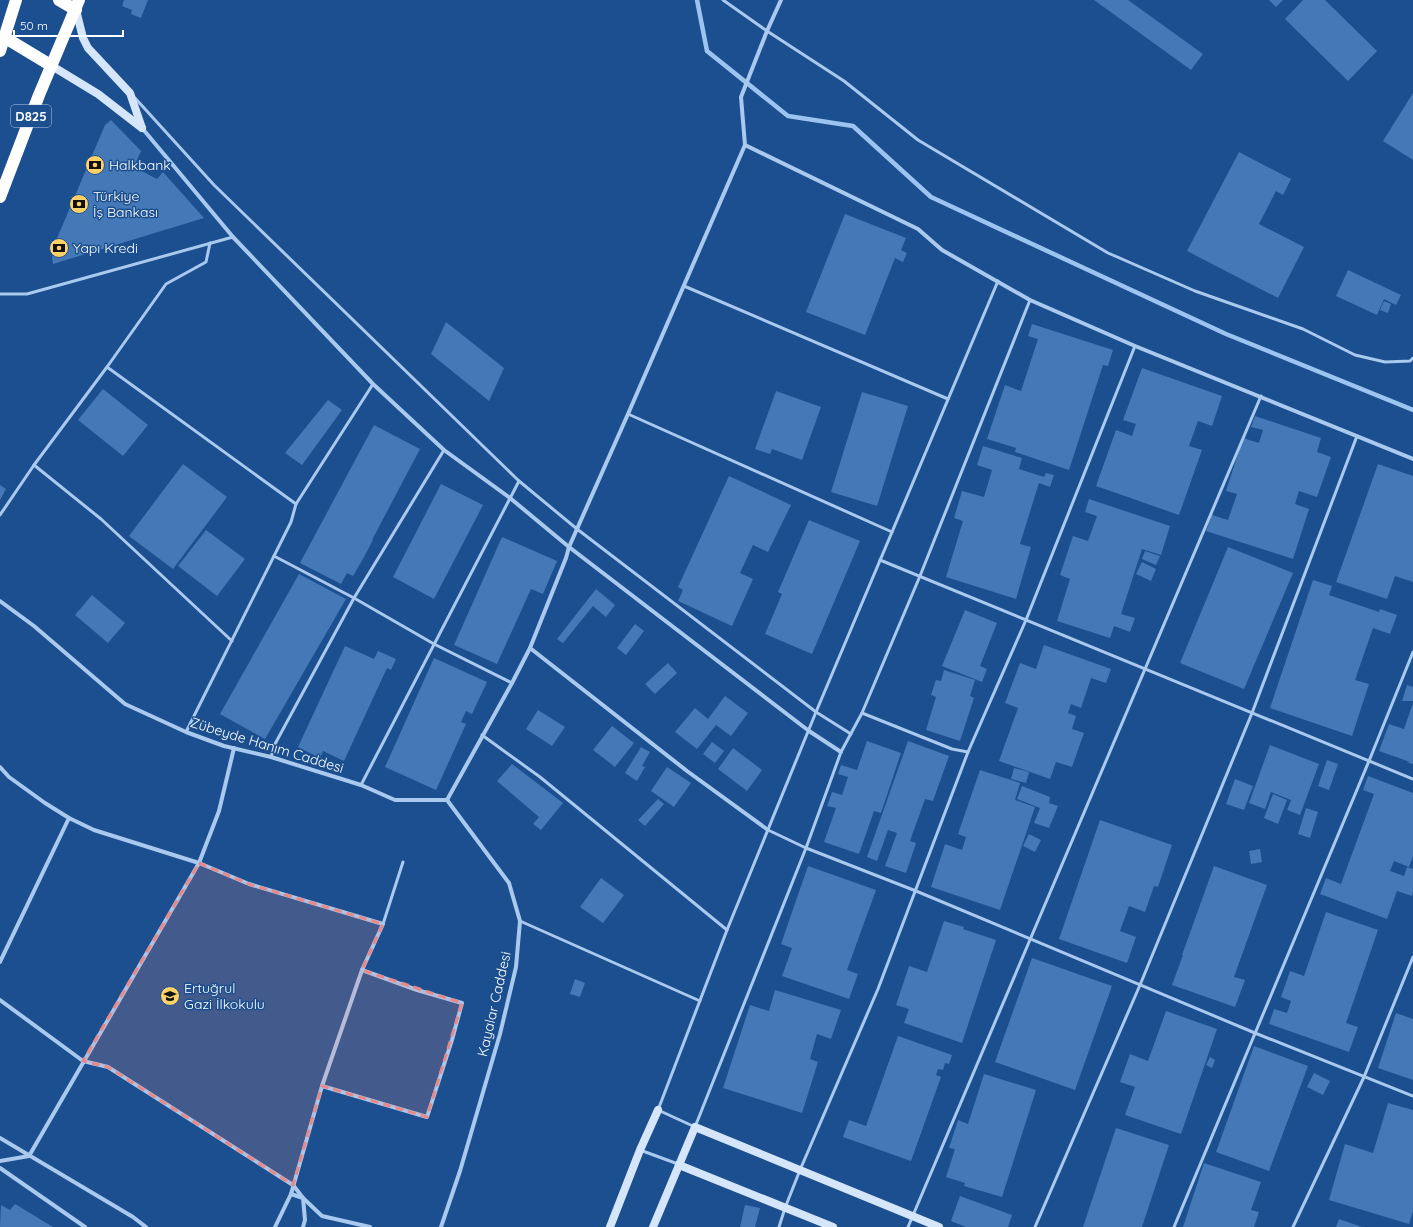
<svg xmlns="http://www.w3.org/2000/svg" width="1413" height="1227" font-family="Quicksand,sans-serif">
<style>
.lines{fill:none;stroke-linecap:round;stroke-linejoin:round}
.stream{stroke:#9cc4f0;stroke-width:4.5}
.building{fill:#4478b7}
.lane{stroke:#a9c9ee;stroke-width:3}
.street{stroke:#a9c9ee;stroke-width:4}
.secondary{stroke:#d6e6fa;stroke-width:8}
.highway{stroke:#fff;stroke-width:12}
.marked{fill:#e88989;fill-opacity:0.2;stroke:#e88989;stroke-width:3;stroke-dasharray:8 5;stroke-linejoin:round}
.labels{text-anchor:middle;stroke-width:3;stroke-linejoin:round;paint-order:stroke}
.shield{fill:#1b4f8f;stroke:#bbcadd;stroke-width:1}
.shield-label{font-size:13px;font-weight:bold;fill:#fff}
.poi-label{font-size:14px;fill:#fff;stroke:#1b4f8f;text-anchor:start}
.street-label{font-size:14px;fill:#fff;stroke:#1b4f8f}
</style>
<rect width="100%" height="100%" fill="#1b4f8f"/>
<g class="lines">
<path class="stream" d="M697,0L707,51L788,116L853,126L931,197L1226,334L1413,410"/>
</g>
<g class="building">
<path d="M124,0H148L141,18L131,14L132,10L122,6Z"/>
<path d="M1094,0H1128L1203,54L1191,70Z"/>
<path d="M1269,0H1283L1276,7Z"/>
<path d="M1303,0H1325L1377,51L1348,81L1285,19Z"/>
<path d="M1413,93V160L1383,141Z"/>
<path d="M111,120L141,151L134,167L157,179L163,172L204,218L53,264L52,258L55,243L105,125Z"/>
<path d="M1239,152L1291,179L1283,195L1276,191L1259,224L1304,247L1278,298L1187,251Z"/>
<path d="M845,214L906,238L901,250L907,253L903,262L895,258L865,335L806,312Z"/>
<path d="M1348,270L1401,295L1396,305L1384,299L1377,315L1336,296Z"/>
<path d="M1384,301L1391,304L1388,313L1380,310Z"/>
<path d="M446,322L504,368L489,401L431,354Z"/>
<path d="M1032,324L1113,350L1108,366L1103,365L1069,470L1015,452L1016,448L987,439L1005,385L1021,391L1038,339L1028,336Z"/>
<path d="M1142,368L1222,396L1212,426L1198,421L1189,446L1202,450L1179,515L1096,486L1116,430L1132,436L1136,424L1123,420Z"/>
<path d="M103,389L148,425L123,456L78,420Z"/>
<path d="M776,391L821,407L802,460L772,449L770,454L755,449Z"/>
<path d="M862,392L908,406L877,506L831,492Z"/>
<path d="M328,400L342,410L302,465L285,453Z"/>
<path d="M1255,416L1321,438L1317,452L1331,457L1317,497L1299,491L1295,504L1309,509L1293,559L1206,531L1212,515L1228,520L1237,494L1226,491L1243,438L1259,443L1263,430L1251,427Z"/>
<path d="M374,425L420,449L372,540H373L364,557L353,576L347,573L341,584L300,563Z"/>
<path d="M983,446L1022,458L1019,469L1044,477L1046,473L1054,475L1050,487L1039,483L1020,544L1031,547L1016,599L946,577L963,521L954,518L962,491L984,497L992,470L977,465Z"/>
<path d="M183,464L227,497L173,569L129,536Z"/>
<path d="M1378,464L1413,476V582L1395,576L1387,599L1336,582Z"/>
<path d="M729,476L791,505L768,552L753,545L740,573L753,579L732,626L678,601L683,590L678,587Z"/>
<path d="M441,484L483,505L434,599L393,577Z"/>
<path d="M0,485L6,489L0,500Z"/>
<path d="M1089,499L1170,526L1161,555L1142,549L1121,614L1135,618L1130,632L1114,626L1110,638L1057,621L1070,579L1060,575L1073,536L1088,541L1097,516L1085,512Z"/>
<path d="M809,520L860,541L812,654L765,634L782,594L778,592Z"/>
<path d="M206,530L245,559L217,596L178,566Z"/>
<path d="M502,537L557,561L543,594L531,589L497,664L454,645Z"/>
<path d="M1228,547L1293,573L1244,689L1180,663Z"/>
<path d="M1145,551L1160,556L1156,565L1142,559Z"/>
<path d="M1142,562L1156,569L1151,581L1136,574Z"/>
<path d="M299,574L346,599L265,739L220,714Z"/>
<path d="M1313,580L1332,586L1329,595L1379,612L1380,609L1397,615L1390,634L1373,628L1355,680L1369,684L1352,736L1270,708Z"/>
<path d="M596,589L615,605L606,617L593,606L563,643L557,639Z"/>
<path d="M92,595L125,623L108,643L75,615Z"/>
<path d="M965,610L997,623L980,666L987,669L982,682L942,666Z"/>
<path d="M635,624L644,631L626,655L617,648Z"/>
<path d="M1044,645L1111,669L1106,683L1091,678L1081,708L1071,704L1068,713L1076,716L1072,729L1084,733L1072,767L1056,762L1050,779L999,761L1018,708L1005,703L1020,663L1036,669Z"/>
<path d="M345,646L374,659L378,651L396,659L391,670L387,668L344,761L323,751L320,758L298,747Z"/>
<path d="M434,658L487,682L472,714L466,711L461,722L466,724L436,790L385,767Z"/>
<path d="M668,663L677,673L655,694L645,684Z"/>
<path d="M944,670L975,680L970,696L974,698L960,741L926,730L936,697L931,695L936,680L941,681Z"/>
<path d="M1407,685L1413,687V701H1402Z"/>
<path d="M725,696L748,713L731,736L716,725L697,749L675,732L695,708L708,719Z"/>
<path d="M1413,703V764L1406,762H1410L1379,751L1389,724L1404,729Z"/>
<path d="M538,710L565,727L552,746L526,729Z"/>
<path d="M612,726L634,743L615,767L593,750Z"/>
<path d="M867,741L901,753L881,813L874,811L859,854L824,842L836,808L827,806L832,792L842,795L848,777L838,774L841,765L857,770Z"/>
<path d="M908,741L949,756L933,801L925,799L910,841L916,843L906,873L885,866L897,833L888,830L877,861L867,857Z"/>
<path d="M712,742L724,751L715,763L703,754Z"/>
<path d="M1270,745L1319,764L1300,815L1287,810L1291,800L1271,792L1265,809L1249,803Z"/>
<path d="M641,747L650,752L642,766L645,767L637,781L625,773Z"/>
<path d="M733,748L762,770L747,791L718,769Z"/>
<path d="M1327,760L1338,764L1329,790L1318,786Z"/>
<path d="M512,764L563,803L541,830L533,824L539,817L497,781Z"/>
<path d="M667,767L691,783L674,807L651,791Z"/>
<path d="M1014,768L1029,772L1026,783L1011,779Z"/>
<path d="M980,770L1020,783L1015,800L1035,807L1000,910L931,887L945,844L962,850L966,837L958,834Z"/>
<path d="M1368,776L1413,793V856L1409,867L1394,861L1390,871L1404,876L1407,867L1413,869V892L1412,896L1397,891L1387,919L1320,894L1326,878L1341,884L1374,794L1363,790Z"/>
<path d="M1235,779L1253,786L1244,810L1226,804Z"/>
<path d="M1022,786L1050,797L1049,803L1058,806L1049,828L1034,823L1040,808L1017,799Z"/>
<path d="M1273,794L1287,800L1278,824L1264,818Z"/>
<path d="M658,799L664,804L645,826L638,820Z"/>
<path d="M1306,808L1318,812L1310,838L1298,834Z"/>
<path d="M1100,820L1172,845L1158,887L1154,886L1145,912L1129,906L1120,931L1136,937L1127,963L1059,939Z"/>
<path d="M1029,834L1041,840L1035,852L1023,846Z"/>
<path d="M1260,849L1262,862L1251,864L1249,851Z"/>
<path d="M808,866L876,890L847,970L858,974L849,999L782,976L792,948L781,944Z"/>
<path d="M1214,866L1267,885L1234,977L1245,980L1235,1007L1172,985L1183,955H1182Z"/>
<path d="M601,878L624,895L603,923L580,907Z"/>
<path d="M1326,912L1378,930L1346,1023L1358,1027L1349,1052L1269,1024L1274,1009L1287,1013L1291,1001L1281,997L1290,971L1304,976Z"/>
<path d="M944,921L964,927L963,929L996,940L962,1043L904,1023L909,1009L896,1005L909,966L927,972Z"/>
<path d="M1032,958L1112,986L1075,1090L995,1062Z"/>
<path d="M575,979L585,983L580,997L570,994Z"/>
<path d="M775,990L841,1010L831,1039L817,1034L810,1059L818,1062L802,1113L723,1088L750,1005L769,1011Z"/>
<path d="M1166,1011L1217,1029L1181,1134L1125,1115L1135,1087L1120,1082L1130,1054L1148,1061Z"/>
<path d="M1396,1013L1413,1019V1080L1378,1068Z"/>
<path d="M898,1036L952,1055L949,1064L945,1063L943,1070L938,1069L936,1075L941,1077L911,1161L843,1137L849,1120L866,1126Z"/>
<path d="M1254,1046L1308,1066L1269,1171L1216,1152Z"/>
<path d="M1210,1057L1215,1060L1212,1068L1206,1065Z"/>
<path d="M1314,1073L1330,1081L1323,1095L1307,1087Z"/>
<path d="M984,1074L1036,1090L1002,1197L964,1186L965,1183L946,1177L955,1149L949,1148L958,1120L968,1124Z"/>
<path d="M1388,1103L1413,1110V1211L1409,1224L1329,1200L1345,1144L1373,1153Z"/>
<path d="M1116,1128L1169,1145L1142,1227H1083Z"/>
<path d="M1204,1163L1261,1182L1251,1210L1259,1212L1254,1227H1183Z"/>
<path d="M960,1196L1012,1215L1008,1227H966L951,1221Z"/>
<path d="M15,1204L53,1227H0L1,1205L10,1210Z"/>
<path d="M745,1205L760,1208L755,1227H740Z"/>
<path d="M1339,1219L1362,1227H1336Z"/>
</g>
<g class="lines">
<g class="lane">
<path d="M723,0L767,31L844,81L918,140L1108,253L1195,291L1303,329L1355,355L1385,362L1410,361L1413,358"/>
<path d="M135,98L214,185L519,481L577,529L816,712L851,734"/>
<path d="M998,281L816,712L727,930L658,1110L695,1127L806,848L841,752L862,713L920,576L1030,300"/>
<path d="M684,286L948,399"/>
<path d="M0,294H27L233,237"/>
<path d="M107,367L296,504"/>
<path d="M628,414L892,532"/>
<path d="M34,465L101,519L232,641"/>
<path d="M0,515L34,465L107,367L166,284L206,262L210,243"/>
<path d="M274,556L354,598L434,644L512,683"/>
<path d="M880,560L1413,779"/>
<path d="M862,713L952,749L968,752"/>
<path d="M186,732L291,522L296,504L373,384"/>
<path d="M482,735L540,777L727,930"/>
<path d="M271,757L275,744L354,598L444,450"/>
<path d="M361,785L519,481"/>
<path d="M768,830L806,848L916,891L1255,1033L1413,1096"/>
<path d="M520,921L700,1001"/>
<path d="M383,924L403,862"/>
<path d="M640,1150L678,1164"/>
<path d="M779,1227L785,1208L800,1170L878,989L968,752L1026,620L1135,346"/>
<path d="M908,1227L1261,396"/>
<path d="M1035,1227L1140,985L1252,713L1357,436"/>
<path d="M1174,1227L1369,761L1413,652"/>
<path d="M1293,1227L1364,1077L1413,957"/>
</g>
<g class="street">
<path d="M142,128L233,237L373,384L444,450L510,498L569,547L809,731L841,752"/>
<path d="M745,145L918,229L942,250L1030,300L1135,346L1413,459"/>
<path d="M0,601L34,626L125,704L186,732L224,746L271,757L361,785L395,800H447"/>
<path d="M530,648L687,771L768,830"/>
<path d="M0,767L9,777L45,803L69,818L94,830L199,863L249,884L383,924L362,970L322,1086L291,1194L275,1227"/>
<path d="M447,800L512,683L530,648L566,558L569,547L628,414L745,145L741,97L767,31L781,0"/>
<path d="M0,962L69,818"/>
<path d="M0,1000L83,1061L108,1067L293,1185L303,1198L305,1220L303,1227"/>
<path d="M322,1086L427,1117L452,1040L462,1003L417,990L362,970"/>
<path d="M0,1138L133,1217L146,1227"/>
<path d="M0,1161L29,1156L199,863L219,811L234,748"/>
<path d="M0,1168L85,1227"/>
<path d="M291,1194L303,1198L322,1216L370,1227"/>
<path d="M441,1227L460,1171L500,1034L516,967L520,921L509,883L447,800"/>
</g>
<g class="secondary">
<path d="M76,10L83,38L88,48L130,93L142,128"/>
<path d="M52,66L98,94L142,128"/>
<path d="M679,1165L833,1227"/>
<path d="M610,1227L640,1150L658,1110"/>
<path d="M653,1227L695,1127L939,1227"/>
</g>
<g class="highway">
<path d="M59,0L76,10"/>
<path d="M4,37L52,66"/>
<path d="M0,51L16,0"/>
<path d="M0,197L39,95L79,0"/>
</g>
</g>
<path class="marked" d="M199,863L249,884L383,924L362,970L462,1003L427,1117L322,1086L293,1185L108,1067L83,1061Z"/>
<defs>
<symbol id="bank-disc" viewBox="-11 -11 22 22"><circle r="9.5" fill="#ffd166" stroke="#1b4f8f"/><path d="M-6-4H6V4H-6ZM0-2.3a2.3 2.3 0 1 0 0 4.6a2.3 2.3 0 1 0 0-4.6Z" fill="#111"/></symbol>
<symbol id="school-disc" viewBox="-11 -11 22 22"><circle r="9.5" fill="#ffd166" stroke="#1b4f8f"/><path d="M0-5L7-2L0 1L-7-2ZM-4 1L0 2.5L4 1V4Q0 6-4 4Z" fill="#111"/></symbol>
</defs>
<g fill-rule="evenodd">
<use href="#bank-disc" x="84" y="154" width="22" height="22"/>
<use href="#bank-disc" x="68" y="193" width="22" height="22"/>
<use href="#bank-disc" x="48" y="237" width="22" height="22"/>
<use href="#school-disc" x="159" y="985" width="22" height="22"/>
</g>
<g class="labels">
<rect class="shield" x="11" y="105" width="40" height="22" rx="3"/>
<g class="shield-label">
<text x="31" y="121">D825</text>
</g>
<g class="poi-label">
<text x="109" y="170">Halkbank</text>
<text x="93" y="201">Türkiye<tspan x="93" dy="16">İş Bankası</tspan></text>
<text x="73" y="253">Yapı Kredi</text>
<text x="184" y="993">Ertuğrul<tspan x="184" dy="16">Gazi İlkokulu</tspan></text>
</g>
<g class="street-label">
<text transform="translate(267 745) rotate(17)" y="5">Zübeyde Hanım Caddesi</text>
<text transform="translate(494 1004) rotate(-77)" y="5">Kayalar Caddesi</text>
</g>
</g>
<path d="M14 30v6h109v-6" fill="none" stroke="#ffffff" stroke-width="2"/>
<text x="20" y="30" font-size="12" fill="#ffffff" stroke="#1b4f8f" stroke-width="3" paint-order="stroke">50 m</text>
</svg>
